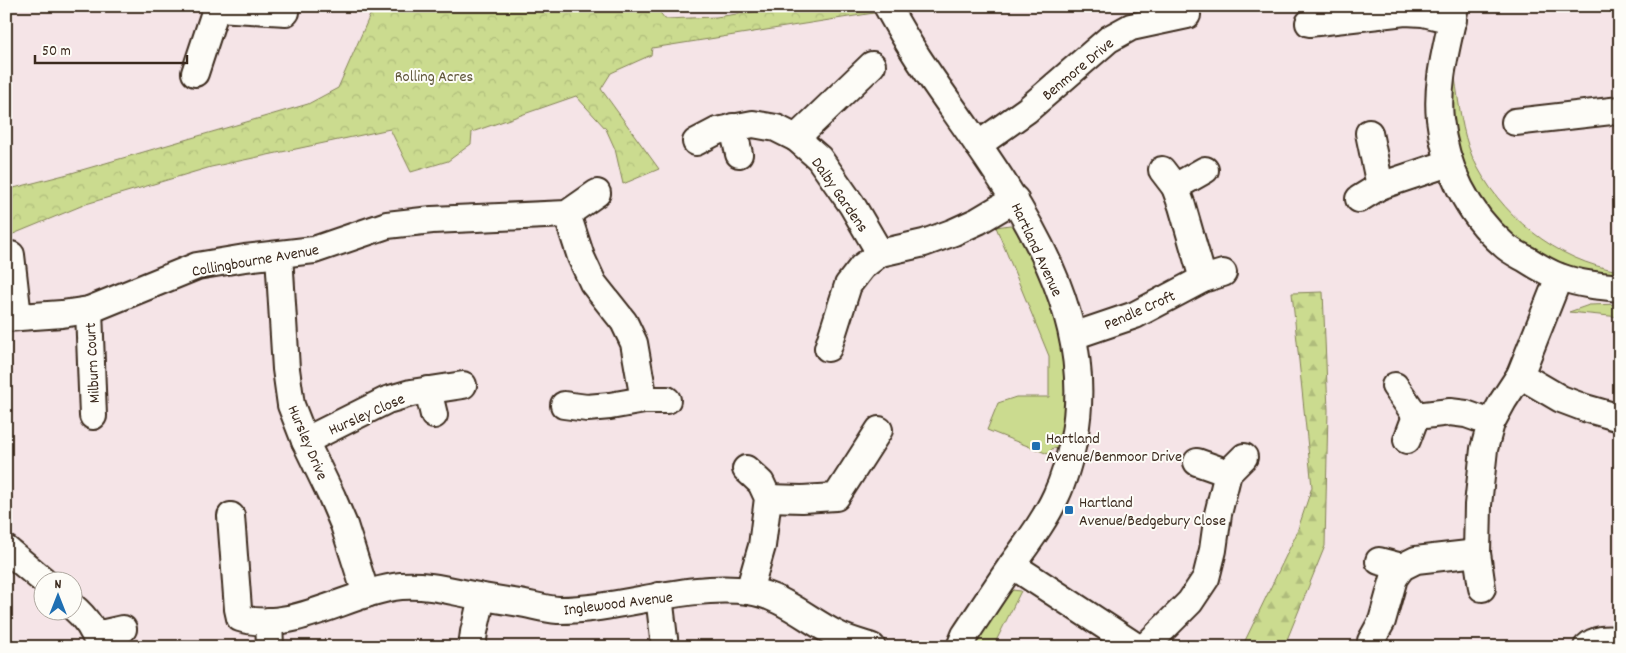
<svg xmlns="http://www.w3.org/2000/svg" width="1626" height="653" font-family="Dekko,sans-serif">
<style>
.green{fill:#cbdb8f;stroke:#838256}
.forest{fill:url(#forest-firs);stroke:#838256}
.park{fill:url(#park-crowns);stroke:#838256}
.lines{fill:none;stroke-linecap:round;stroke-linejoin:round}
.minor-casing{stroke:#3b2a1e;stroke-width:30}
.minor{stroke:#fdfcf7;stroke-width:26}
.poi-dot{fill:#1f6fb2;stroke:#fdfcf7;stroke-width:2}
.labels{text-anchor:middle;stroke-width:4;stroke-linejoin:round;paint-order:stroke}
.street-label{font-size:16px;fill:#3b2a1e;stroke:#fdfcf7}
.park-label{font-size:16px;fill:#5f563a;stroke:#fdfcf7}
.poi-label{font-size:16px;fill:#3b2a1e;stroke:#fdfcf7;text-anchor:start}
</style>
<defs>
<pattern id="forest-firs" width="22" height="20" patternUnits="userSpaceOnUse" patternTransform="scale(1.25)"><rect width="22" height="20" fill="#cbdb8f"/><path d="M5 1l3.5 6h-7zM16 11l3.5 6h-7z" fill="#afbc7b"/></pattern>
<pattern id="park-crowns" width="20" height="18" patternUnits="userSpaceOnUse" patternTransform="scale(1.25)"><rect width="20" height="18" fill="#cbdb8f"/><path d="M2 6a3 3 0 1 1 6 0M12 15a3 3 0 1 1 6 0" fill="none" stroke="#afbc7b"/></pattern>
</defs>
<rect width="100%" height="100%" fill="#f5e4e7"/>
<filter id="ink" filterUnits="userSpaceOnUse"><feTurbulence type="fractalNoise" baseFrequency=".02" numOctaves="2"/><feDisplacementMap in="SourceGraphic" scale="10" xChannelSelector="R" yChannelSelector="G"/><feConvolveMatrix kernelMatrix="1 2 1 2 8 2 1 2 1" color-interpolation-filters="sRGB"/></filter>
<g filter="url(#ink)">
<g class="green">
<path d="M1455,78C1459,104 1462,132 1472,156C1498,214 1557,262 1620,271V275C1562,275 1510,243 1479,195C1475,189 1470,183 1467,176C1463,167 1461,156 1459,146C1453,124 1450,101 1455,78Z"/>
<path d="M1010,225L1018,227L1026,236L1060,327L1068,404L1058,449L1053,448L1048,454L987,430L998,403L1016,397H1049V356L996,227Z"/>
<path d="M1620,304V317L1569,312L1589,305Z"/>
<path d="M1012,590L1021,591L993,647H972L1006,595Z"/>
</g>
<path class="forest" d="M1323,292L1328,410L1325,546L1284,647H1242L1296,535L1312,487L1292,293Z"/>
<path class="park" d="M374,6H655L665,19L716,17L794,6H872L874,13L652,48L651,55L611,73L601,89L659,169L623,184L615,149L606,129L576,96L472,132L471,144L448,161L411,172L390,129L211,167L86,204L6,237V190L68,174L308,104L338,88Z"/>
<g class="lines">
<defs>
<g id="minor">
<path d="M887,6C897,24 907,41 918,58C993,171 1102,292 1074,438C1070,457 1065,477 1056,496C1045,520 1029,541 1014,562C997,586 981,611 965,635L960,647"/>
<path d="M1455,6C1448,44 1436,80 1440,119C1445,167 1467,213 1504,245C1510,251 1519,255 1526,259C1537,266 1548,273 1560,277C1579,284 1599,286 1620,288"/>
<path d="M217,8L286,12"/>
<path d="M1309,23L1405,12L1423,13L1453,20"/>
<path d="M195,73L217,6"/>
<path d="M1515,122L1620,110"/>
<path d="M733,127L739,154"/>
<path d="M1369,133L1380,186"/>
<path d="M796,138L872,65"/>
<path d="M696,142L717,131L753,124L776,128L796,138L819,158L852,205L880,253"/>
<path d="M978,145L1027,110L1109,39L1131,27L1187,15"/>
<path d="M1162,170L1175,187L1182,206L1203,279"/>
<path d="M1175,187L1205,170"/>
<path d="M1359,199L1380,186L1449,163"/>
<path d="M567,214L581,257L593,283L624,322L634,343L644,400"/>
<path d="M11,255L18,317"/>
<path d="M279,255L286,369L291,405L305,441L332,497L344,525L366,594"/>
<path d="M89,310L93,416"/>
<path d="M6,318L62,314L89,310L197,266L245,258L314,250L387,225L432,220L567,214L597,193"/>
<path d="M1073,336L1135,315L1203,279L1223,273"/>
<path d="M828,348L848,285L862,267L880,253L924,243L954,232L978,221L1015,199"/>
<path d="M1520,375L1561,399L1585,408L1620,418"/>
<path d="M1395,386L1416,416L1407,440"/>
<path d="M428,390L434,415"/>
<path d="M564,405L587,408L610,406L644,400H667"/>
<path d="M1416,416L1450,412L1466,414L1491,423"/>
<path d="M305,441L387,400L411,393L463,385"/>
<path d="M1197,462L1228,473"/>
<path d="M746,469L761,483L768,498L762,546L749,591"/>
<path d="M768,498L802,499L836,497L879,430"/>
<path d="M231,516L238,609L240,618C291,634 351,591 401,586C433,584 453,592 483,597C496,599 508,601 520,603C532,605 545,609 558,610C622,610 684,583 749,591C781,595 808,620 836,634C847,640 860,643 872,647"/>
<path d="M6,549L43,580"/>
<path d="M1379,561L1402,567"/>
<path d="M1012,565L1137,647"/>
<path d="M1482,588L1477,553L1478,505L1484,449L1491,423L1503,401L1520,375L1559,277"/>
<path d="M659,596L665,647"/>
<path d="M72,606C85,617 95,630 99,647"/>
<path d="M269,621L270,647"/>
<path d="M96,635L123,629"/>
<path d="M1371,641L1382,621L1394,578L1402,567L1416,560L1477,553"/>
<path d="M472,647L474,632L482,597"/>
<path d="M1145,647L1190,602L1206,578L1213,550L1218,514L1228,473L1244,457"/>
<path d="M1587,647C1596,638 1607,639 1620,640"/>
</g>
</defs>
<use href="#minor" class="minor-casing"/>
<use href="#minor" class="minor"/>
</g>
</g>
<g class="poi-dot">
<rect x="1031" y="441" width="10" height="10" rx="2.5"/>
<rect x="1064" y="505" width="10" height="10" rx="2.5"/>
</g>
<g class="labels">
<g class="street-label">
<text transform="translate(1077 68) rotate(-40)" y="6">Benmore Drive</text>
<text transform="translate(841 194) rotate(55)" y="6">Dalby Gardens</text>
<text transform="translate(1038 249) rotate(65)" y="6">Hartland Avenue</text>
<text transform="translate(255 259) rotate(-10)" y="6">Collingbourne Avenue</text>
<text transform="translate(1139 309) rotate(-24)" y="6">Pendle Croft</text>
<text transform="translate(91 363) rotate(-93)" y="6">Milburn Court</text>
<text transform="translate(366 413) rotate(-24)" y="6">Hursley Close</text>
<text transform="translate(309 442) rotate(67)" y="6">Hursley Drive</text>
<text transform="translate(618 602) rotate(-7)" y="6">Inglewood Avenue</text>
</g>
<g class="park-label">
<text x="434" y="81">Rolling Acres</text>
</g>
<g class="poi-label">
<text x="1046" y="443">Hartland<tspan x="1046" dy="18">Avenue/Benmoor Drive</tspan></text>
<text x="1079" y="507">Hartland<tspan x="1079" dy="18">Avenue/Bedgebury Close</tspan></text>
</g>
</g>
<rect width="1626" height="653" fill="none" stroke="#fdfcf7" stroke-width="25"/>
<rect x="12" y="12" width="1601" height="628" fill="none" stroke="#3b2a1e" stroke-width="2" filter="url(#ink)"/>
<g transform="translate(58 596)"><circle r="24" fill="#fdfcf7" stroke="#afa8a0"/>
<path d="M0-4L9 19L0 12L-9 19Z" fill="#1f6fb2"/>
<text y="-8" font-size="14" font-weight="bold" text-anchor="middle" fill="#3b2a1e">N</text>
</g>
<path d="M35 55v8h152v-8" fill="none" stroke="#3b2a1e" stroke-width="2.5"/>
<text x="42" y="55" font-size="15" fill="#3b2a1e" stroke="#fdfcf7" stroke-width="4" paint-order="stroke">50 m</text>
</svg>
